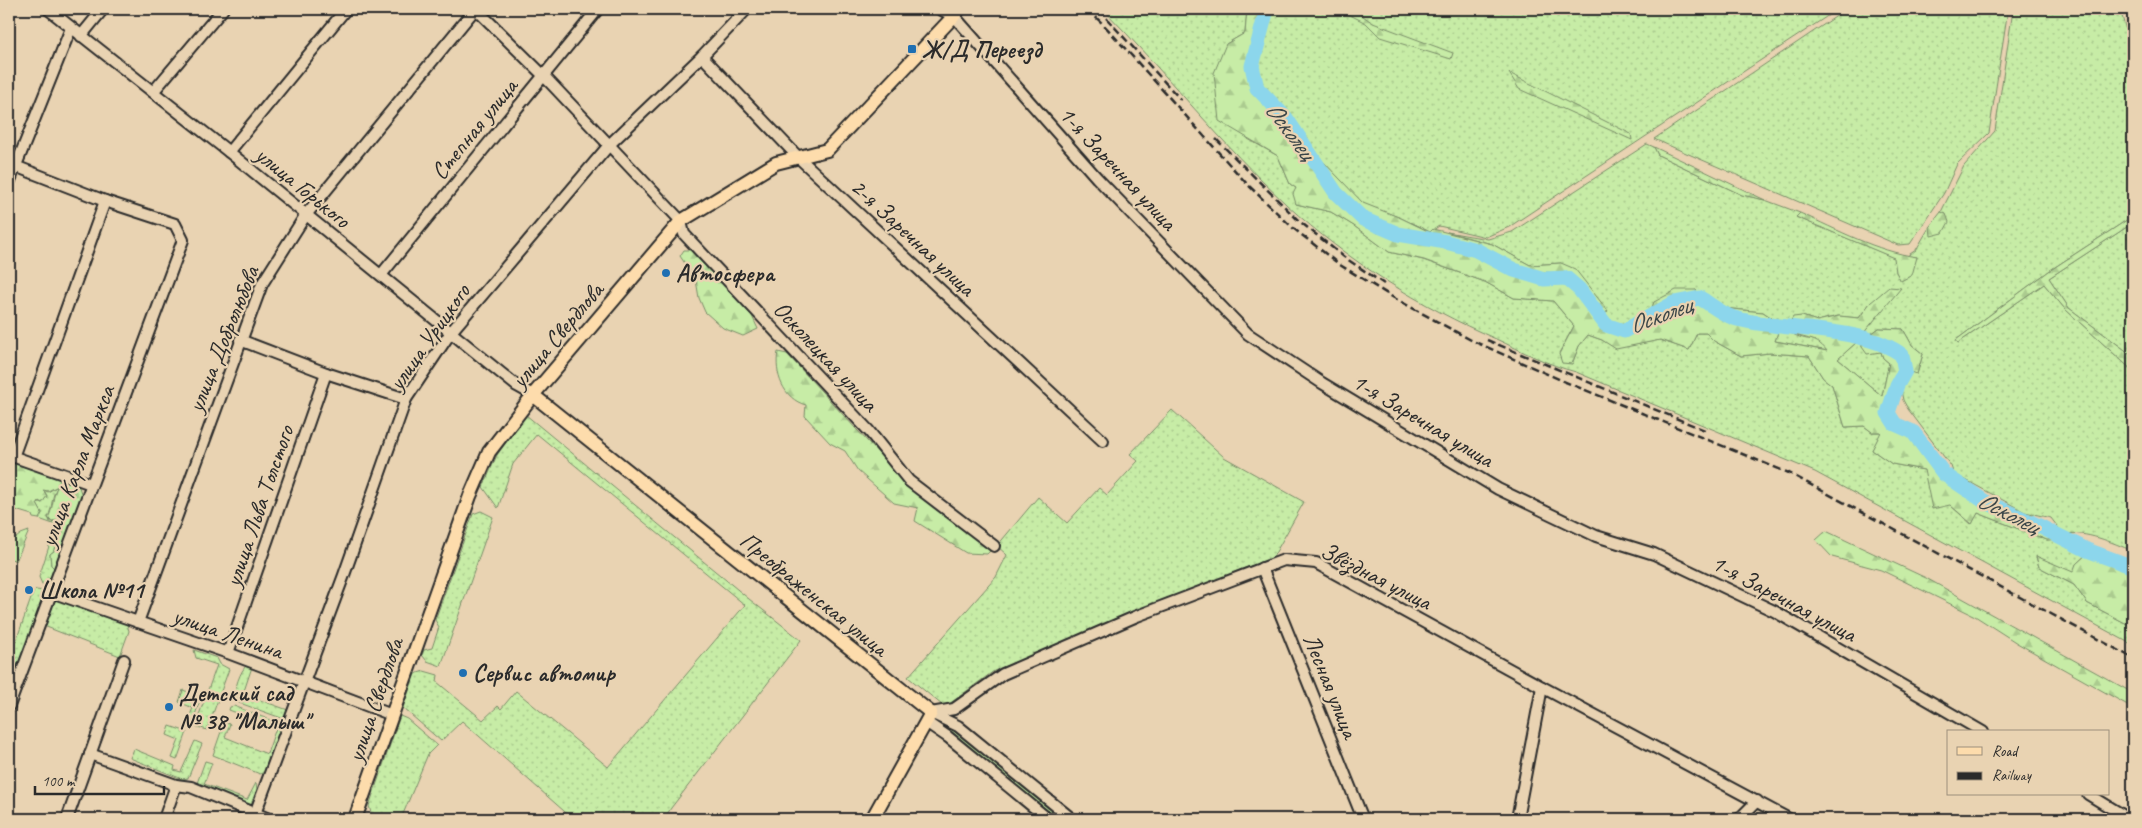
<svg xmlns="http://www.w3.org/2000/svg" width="2142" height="828" font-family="Caveat,sans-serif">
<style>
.grass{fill:url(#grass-dots);stroke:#798c68}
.forest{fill:url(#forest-firs);stroke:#798c68}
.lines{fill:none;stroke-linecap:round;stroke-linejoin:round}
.river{stroke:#8cd6ec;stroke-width:15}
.minor-casing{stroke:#2b2b2b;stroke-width:14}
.major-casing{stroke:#2b2b2b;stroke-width:16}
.minor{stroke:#e9d3b2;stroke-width:10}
.major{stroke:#fddcac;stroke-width:12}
.rail{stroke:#2b2b2b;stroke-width:2.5;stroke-dasharray:8 4;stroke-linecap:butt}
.poi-dot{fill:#1f6fb2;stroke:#e9d3b2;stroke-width:2}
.labels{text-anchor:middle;stroke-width:4.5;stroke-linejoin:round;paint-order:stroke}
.poi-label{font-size:24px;font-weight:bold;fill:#2b2b2b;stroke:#e9d3b2;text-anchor:start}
.street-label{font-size:24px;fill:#2b2b2b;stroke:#e9d3b2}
.water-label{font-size:25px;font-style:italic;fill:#3a4548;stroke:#e9d3b2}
</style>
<defs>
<pattern id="grass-dots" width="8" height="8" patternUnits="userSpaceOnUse" patternTransform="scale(1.25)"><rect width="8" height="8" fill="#c7eca6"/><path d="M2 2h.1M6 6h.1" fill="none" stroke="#abcb8f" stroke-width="1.8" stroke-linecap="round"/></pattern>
<pattern id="forest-firs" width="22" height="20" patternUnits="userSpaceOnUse" patternTransform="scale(1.25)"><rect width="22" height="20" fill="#c7eca6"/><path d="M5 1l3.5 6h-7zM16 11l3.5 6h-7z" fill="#abcb8f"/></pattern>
</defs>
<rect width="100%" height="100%" fill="#e9d3b2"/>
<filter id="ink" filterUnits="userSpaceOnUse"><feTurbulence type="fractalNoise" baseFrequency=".02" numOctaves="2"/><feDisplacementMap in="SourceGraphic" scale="10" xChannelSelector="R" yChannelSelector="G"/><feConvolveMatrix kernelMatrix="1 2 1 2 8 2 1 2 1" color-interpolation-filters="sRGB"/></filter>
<g filter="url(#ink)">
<g class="grass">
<path d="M1103,9H1247L1245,33L1226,44L1248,139L1278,156L1290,184L1296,188V204L1331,212L1354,226L1389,252L1423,260L1485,282L1514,298L1553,301L1574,326L1559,353L1572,364L1579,346L1588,335L1602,340L1616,348L1660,340L1689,350L1697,333H1707L1714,341L1741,356L1770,353L1809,356L1823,378L1832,385L1845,427L1864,426L1872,432H1882L1872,450L1892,464L1924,470L1950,505L1971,524L1978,513L2047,540L2059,539L2087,554L2076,564L2074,573L2036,557L2039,567L2074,585L2087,603L2133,627V645L1815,472L1576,372C1548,365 1522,351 1496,339C1420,306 1348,261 1287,205C1221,144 1166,73 1103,9Z"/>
<path d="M1271,9H1838L1509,227L1486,237L1439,226L1430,232L1401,218L1363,204L1317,155L1289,117L1259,85L1256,65Z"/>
<path d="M1847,9H2008L1989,133L1957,164L1944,193L1910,244L1898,245L1654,139Z"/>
<path d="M2013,9H2120L2133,55V216L2049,271L1956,340L1958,343L2044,284L2065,309L2133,371V551C2111,542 2087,531 2063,534L2051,518L2025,512L1964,479L1955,478L1951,466L1908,409L1903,400L1900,385L1908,371L1917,374L1923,354L1912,345L1903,329L1879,328L1867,337L1862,335L1900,288L1870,303L1859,318L1838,316L1817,321L1802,316L1793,318L1789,324L1778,322L1763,312L1722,308L1699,294L1696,290L1654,302L1651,311L1625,327L1608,323L1603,314L1608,311L1561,263L1530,265L1492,244L1447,232L1488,239L1512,232L1647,144L1654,147L1658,155L1742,195L1765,200L1800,213L1796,217L1895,258L1896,272L1901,281L1917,257L1907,256L1916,250L1930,226L1932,236L1946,214L1941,212L1964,166L1995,131Z"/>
<path d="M2133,223V356L2069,308L2049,278Z"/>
<path d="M1779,329C1787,330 1789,333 1797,336C1814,343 1812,334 1828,351L1775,341Z"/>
<path d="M1858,341H1862V347L1881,352L1883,358L1889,363L1882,396L1838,359Z"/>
<path d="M1172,410L1224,457L1304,502L1272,559L1242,569L994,671L949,704L942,705L908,677L996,577L1007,555L997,546L1038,497L1067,523L1099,488L1107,495L1138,461L1130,454Z"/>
<path d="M526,415L749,599L801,640L671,808L664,819H573L462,721L441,741L403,708L415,674L424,671L438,675L437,682L483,720L498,706L501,709L516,691L608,767L745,605L537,434L513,464L498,508L483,487L497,455Z"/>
<path d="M58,486C51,495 53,507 48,517L50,522L60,520L61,523L57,525L54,551L50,554L51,565L54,568L47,586L42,584L39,577L56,525L39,519L42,513L37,504L39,502L42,503L47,496L44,490L48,492Z"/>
<path d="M481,511L493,517L441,666L427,661L422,655L424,650L432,648L439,627L435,620L473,514Z"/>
<path d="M36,590L45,591L13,682L9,680V639L16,641L33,593Z"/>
<path d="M59,599L127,624L129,631L120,656L44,626L52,603Z"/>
<path d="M194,650L217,658L220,664L229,669L207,730L195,726L217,665L196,658Z"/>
<path d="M247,665L252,667L243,694L288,710L298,684H299L288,718L284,719L237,702L235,699C234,689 240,671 247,665Z"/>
<path d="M183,690L201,697L191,727L186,725L193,708L179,702Z"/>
<path d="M234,706L283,725L284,728L266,772L260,774L213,755L224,723L230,724L225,737L267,754L276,728L229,710L230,707Z"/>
<path d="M400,716L407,719L437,745L428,754L401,819H373L369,806Z"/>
<path d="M950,724L1066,819H1055L946,730Z"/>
<path d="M170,726L187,732L177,760L172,758L179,740L167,735Z"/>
<path d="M195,741L202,744L188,778L182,779L130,758L134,749L175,766L174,770L181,772Z"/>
<path d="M205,761L212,763L204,784L247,800L256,783L257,789L250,807L196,786Z"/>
</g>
<g class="forest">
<path d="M1247,9H1271L1256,65L1259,85L1289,117L1317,155L1363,203L1401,218L1430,232L1433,229L1492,244L1530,265L1561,263L1575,269L1608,311L1603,314L1582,286L1566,273L1542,272L1514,266L1477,247L1430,233L1431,244L1474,254L1512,274L1545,282L1566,283L1577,292L1594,319L1607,329L1624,333L1650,317L1674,307L1705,303L1730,320L1779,329L1775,341L1827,351C1814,334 1803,342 1789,330L1858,341L1838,359L1882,396L1889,363L1883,358L1881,352L1867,354L1862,347V341L1891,348L1901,356L1904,371L1896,384L1886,413L1893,425L1911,433L1942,476L1983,504L2059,539L2047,540L1978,513L1972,524L1950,505L1932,509L1924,470L1892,464L1872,450L1881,432H1872L1864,426L1845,427L1832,385L1823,378L1809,356L1770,353L1741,356L1714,341L1706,333H1697L1689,350L1660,340L1616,349L1602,340L1588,335L1579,346L1572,364L1562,363L1559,354L1574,326L1553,301L1514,298L1485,282L1424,260L1389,252L1354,226L1331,212L1296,204L1293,194L1296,188L1290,184L1278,156L1219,121L1214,73L1226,44L1245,33Z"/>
<path d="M1338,9H1353L1373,23L1453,53L1451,59L1380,37L1366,23Z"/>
<path d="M1509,73L1631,134L1632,140L1519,89Z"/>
<path d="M1654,147L1765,200L1742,195L1658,155Z"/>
<path d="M1941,212L1946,214L1949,222L1943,233L1931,236L1930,226Z"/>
<path d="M1800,213C1838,230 1876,251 1917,257L1912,275L1901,281L1896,272L1894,258L1796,217Z"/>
<path d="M2133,216V223L2049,278L2069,308L2133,356V371L2065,309L2044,284L1958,343L1956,340L2049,271Z"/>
<path d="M684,250H690L752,316L758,329L743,336L723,328L705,312L699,298L696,280L680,256Z"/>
<path d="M1889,287L1901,288L1862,335L1789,324L1793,317L1802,316L1817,321L1839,316L1859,318L1870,303Z"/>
<path d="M1676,290H1696L1699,294L1674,299L1651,311L1654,302Z"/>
<path d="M1722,308L1763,312L1778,322L1732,314Z"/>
<path d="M1879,328L1903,329L1912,345L1923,354L1917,374L1908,371L1903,353L1892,345L1867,337Z"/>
<path d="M778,352L787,354L916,494L993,548L987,554L966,553L915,521L918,508L894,503L858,471L845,451L830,443L805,416L806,405C783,399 774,373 778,352Z"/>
<path d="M9,462L78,484L82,496L54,568L51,565L50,554L54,551C55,542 57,535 58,525L61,524V520L51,521L48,518C54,507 52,495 58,486L48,491L43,490L47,496L42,503L39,501L37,504L42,513L39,519L33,518L32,515L9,508Z"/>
<path d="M29,531L16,561L9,558V536L16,538L21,534Z"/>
<path d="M1826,531L1926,578L2133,693V708L2017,643L1975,616L1881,570L1832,557L1816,540Z"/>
<path d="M2087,554L2133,570V627L2087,603L2074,585L2039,567L2036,556L2073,572L2076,564Z"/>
</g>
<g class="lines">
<path class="river" d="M1267,9L1252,66L1257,88L1286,118L1336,193L1363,219L1398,234L1446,242L1476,250L1514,270L1544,279L1566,278L1579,289L1606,325L1624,331L1674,303L1700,298C1710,304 1722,314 1734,318C1782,332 1862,325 1902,355L1905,371L1897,385L1888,413L1895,424L1913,432L1944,474L1984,501L2037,525L2087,550L2133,567"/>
<defs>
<g id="minor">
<path d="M48,9L229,152L517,386L533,395"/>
<path d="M476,9L543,75L681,221L684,234L869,431L909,481L994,546"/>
<path d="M940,9L954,16L1097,178L1248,334L1322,383L1498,489L1596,536L1654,554L1774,611L1983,732"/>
<path d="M81,36L103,9"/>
<path d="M702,56L799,158L1103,441"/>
<path d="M153,92L223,9"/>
<path d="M229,152L346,9"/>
<path d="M9,183L71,28"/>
<path d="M381,275L598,9"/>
<path d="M240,340L326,373L406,399"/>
<path d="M9,455L91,484"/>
<path d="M13,457L105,201"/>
<path d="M1262,568L1363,819"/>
<path d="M51,592L228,653L392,715"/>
<path d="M138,622L262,284L305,216L475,9"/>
<path d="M228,653L326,373"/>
<path d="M9,706L183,240L175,224L105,201L15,166"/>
<path d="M931,713L954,709L1003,674L1137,616L1284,560L1316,563L1542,687L1789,819"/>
<path d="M931,713L958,726L1072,819"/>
<path d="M926,722L948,737L1048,819"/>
<path d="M90,754L176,785L191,787L269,819"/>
<path d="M2088,794L2129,819"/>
<path d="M67,819L124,660"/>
<path d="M164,819L176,785"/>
<path d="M253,819L344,575L406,399L451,332L610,144L702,56L744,12L745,9"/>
<path d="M1517,819L1542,687"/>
<path d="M1739,819L1757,801"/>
</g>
<g id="major">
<path d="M533,395L931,713L872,819"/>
<path d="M355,819L470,496L489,452L533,395L681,221L776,163L827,150L954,16L959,9"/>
</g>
</defs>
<use href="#minor" class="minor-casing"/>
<use href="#major" class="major-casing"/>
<use href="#minor" class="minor"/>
<use href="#major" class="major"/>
<g class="rail">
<path d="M1087,9L1104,25L1248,185L1293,228L1340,265L1394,298L1471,340L1563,381L1789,473L2133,658"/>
<path d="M1098,9L1181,100"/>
<path d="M1216,139L1298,220L1344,257L1384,284"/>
<path d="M1487,340L1707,431"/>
</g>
</g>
</g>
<g class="poi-dot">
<rect x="907" y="44" width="10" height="10" rx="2.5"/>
<circle cx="666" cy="273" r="5"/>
<circle cx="29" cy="590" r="5"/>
<circle cx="463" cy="673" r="5"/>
<circle cx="169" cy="707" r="5"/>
</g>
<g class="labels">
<g class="poi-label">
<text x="922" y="57">Ж/Д Переезд</text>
<text x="676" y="281">Автосфера</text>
<text x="39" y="598">Школа №11</text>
<text x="473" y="681">Сервис автомир</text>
<text x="179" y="701">Детский сад<tspan x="179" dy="28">№ 38 "Малыш"</tspan></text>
</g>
<g class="street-label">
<text transform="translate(474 129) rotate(-51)" y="8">Степная улица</text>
<text transform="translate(1118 168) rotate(47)" y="8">1-я Заречная улица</text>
<text transform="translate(303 187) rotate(39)" y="8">улица Горького</text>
<text transform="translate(913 237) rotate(43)" y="8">2-я Заречная улица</text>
<text transform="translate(557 335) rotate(-50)" y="8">улица Свердлова</text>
<text transform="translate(429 337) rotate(-55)" y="8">улица Урицкого</text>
<text transform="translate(223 339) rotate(-68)" y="8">улица Добролюбова</text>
<text transform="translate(826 356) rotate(47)" y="8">Осколецкая улица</text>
<text transform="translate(1423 420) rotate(31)" y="8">1-я Заречная улица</text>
<text transform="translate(77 466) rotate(-69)" y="8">улица Карла Маркса</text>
<text transform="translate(259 506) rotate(-71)" y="8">улица Льва Толстого</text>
<text transform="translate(1376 576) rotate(27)" y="8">Звёздная улица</text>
<text transform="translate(814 594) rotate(39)" y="8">Преображенская улица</text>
<text transform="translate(1784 598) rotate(28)" y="8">1-я Заречная улица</text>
<text transform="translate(228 633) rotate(19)" y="8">улица Ленина</text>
<text transform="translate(1331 686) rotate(68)" y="8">Лесная улица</text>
<text transform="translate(375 700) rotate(-71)" y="8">улица Свердлова</text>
</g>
<g class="water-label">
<text transform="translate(1291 130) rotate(53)" y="9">Осколец</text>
<text transform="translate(1660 314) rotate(-20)" y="9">Осколец</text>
<text transform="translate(2009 512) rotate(27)" y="9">Осколец</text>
</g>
</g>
<rect width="2142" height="828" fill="none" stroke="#e9d3b2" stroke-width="30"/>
<rect x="15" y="15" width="2112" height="798" fill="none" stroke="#2b2b2b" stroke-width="2" filter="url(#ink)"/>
<rect x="1947" y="730" width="162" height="65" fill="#e9d3b2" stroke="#9d907c"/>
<rect x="1957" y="747" width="25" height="8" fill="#fddcac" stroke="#9d907c"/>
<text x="1992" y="756" font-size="15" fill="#2b2b2b">Road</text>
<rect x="1957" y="772" width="25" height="8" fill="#2b2b2b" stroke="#9d907c"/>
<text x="1992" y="780" font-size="15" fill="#2b2b2b">Railway</text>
<path d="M35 786v8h129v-8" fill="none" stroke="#2b2b2b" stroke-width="2.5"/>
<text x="42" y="786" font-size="15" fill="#2b2b2b" stroke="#e9d3b2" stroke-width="4" paint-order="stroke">100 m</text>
</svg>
